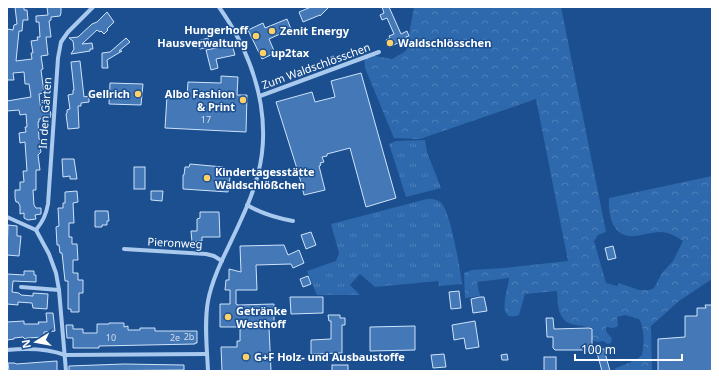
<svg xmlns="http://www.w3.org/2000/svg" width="719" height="378" font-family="'Noto Sans',sans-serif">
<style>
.grass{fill:url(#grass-tufts)}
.forest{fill:url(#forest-crowns)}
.building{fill:#4478b7;stroke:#cfe3fa}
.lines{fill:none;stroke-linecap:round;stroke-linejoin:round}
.street{stroke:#a9c9ee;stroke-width:4}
.poi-dot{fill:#ffd166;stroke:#1b4f8f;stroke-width:1.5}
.labels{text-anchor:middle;stroke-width:3;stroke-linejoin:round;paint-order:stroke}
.number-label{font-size:9px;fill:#d0dded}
.poi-label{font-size:11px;font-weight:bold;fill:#fff;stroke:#1b4f8f;text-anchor:start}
.street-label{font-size:11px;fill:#fff;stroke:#1b4f8f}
</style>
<defs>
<pattern id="grass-tufts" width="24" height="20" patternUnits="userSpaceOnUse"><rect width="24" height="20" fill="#2e69ad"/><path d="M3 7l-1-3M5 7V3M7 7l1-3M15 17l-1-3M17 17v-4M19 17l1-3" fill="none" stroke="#4d80b9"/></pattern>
<pattern id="forest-crowns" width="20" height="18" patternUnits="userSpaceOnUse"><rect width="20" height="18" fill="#2e69ad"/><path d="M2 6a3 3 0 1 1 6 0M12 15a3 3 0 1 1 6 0" fill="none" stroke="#4d80b9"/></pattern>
</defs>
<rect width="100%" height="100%" fill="#1b4f8f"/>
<g class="grass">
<path d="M425,140L427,152L441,188L406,197L389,144L396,141Z"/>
<path d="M427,199C433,199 438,199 442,204C451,215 460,268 462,284L439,286L438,281L375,287L360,274L350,285L360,295H317L307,271L336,261L339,253L331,224Z"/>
</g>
<path class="forest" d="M414,7H561L606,232L598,235L594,241L606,283L617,286L619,283L639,290H650L654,288L662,273L673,261L683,241C676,236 669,232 660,232C650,232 639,237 629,236C611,234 608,212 609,198L712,176V279L679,301L651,326L652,371H613L616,368L636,360L642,355C644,343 645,329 639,319L625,315L617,317L618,326L613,328L606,327V331L612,339L611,343L608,344L603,341L597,342L592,340V329C585,325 578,326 571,324C557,319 558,303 557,291L525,294L519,315C494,324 509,287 509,278L477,282L480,296L465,298L464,273L472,270L504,268L568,261L536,99L420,139L394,138L365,68L364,54L392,59L406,51Z"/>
<g class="building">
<path d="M15,7H24V10H27L28,20H23L22,31H19L16,61L32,59L31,53H33L31,41L38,40L37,37H40L39,22H36V16L48,15L47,7H61V13L60,16L51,17V20L49,21L51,37H46L48,55L41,56L43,69L41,70L44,93L39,94L41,111H50L51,114L50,118L39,119V122H38L39,139L42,141V147H40L41,152L38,155L40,170H36V190H33L34,205L36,208H41V214L35,215L36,219L28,220L24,218V213L20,214V206L18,202H16L15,198V190H20V182H24L23,171H27L25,142L20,143L19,133L26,132L25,127H27L26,114L20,115L19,110L7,111V101L31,97L29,84H25L24,72L13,73L14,80H7V29L13,30L14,25L17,24Z"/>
<path d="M311,7H329L320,16V15L303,22L299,12Z"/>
<path d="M382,7H389L401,34L407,31L409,36L406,37L407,39L389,47L386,40L390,38L389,36L394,34L387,18L382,20L380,15L384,13Z"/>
<path d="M107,12L114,22L107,29L108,30L104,34L101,31L100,32L97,30L82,44L92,43L93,49H90V51L71,54L74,49L73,41L69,38L78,37L92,24L97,22Z"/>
<path d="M287,19L291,29L269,39L275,53L262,59L248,30L263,23L265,28Z"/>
<path d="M126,38L130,42L119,51H122L107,60L108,68H102V53L110,52Z"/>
<path d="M208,38L210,47L200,49L198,41Z"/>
<path d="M232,45L235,55L216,59L218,68L211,70L206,50Z"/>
<path d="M80,61L84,97L89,96V102L81,103V106H78L79,128L68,129L66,114L67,113V110L70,109L68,95L73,94V90H74L71,62Z"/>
<path d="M361,73L396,198L366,207L350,148L327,154V156L322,157L324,162L320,163L321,165L319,166L325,190L304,195L299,175L276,102L312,92L315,102L335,97L331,81Z"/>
<path d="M221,76L238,77L237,95H247L246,132L165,128L167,96L187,97L188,82L221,83Z"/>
<path d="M110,83L143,84L141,105L109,104Z"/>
<path d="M62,159H74L77,179H70V176L63,177Z"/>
<path d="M190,164L223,167V169L231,170L228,192L183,189V175H184L185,167H189Z"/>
<rect x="134" y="167" width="11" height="22"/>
<path d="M77,191L78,202L73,203L74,223H69V237H72V244H77L78,260H73V273H78V280H83V293H79V312H71V309H68V281H65L62,253H60L59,245H57L56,227L59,226L58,208H63V203H65V192Z"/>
<path d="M151,191H163L162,201L151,200Z"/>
<path d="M95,211H108L109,221H107V225H102V227H95Z"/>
<path d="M200,212H219L220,237H202V241L192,242L191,231H197V219L200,218Z"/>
<path d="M8,225L17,226V236H21L19,256L7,255Z"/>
<path d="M311,232L316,245L306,249L301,235Z"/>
<path d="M284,245L288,255L299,250L304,263L293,268L291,264L256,265L257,290H236V304L238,305L274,304V327H269L271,371H222L221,347H237V341H240V327H220V304H230V290H225L226,280H229V269L241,272L240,246Z"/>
<path d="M613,246L616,258L608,260L605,248Z"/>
<path d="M24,271H34V275H36V282L13,281L12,292L19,293L21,295L33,296V293L48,294L47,309L33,308L32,303L18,302V305L7,304V274L24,275Z"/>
<path d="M308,276L311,284L303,287L300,279Z"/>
<path d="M459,291L461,308L451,309L449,292Z"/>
<path d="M290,297H323V313L291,314Z"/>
<path d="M480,297H484L487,311L473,313L471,299Z"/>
<path d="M705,305H712V371H658V339L685,337V316H697V308H706Z"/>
<path d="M46,313H53L55,331L44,332V337L27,338L25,339L23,337L14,338V339L7,340V322L24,321V324H39L38,322H47Z"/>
<path d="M328,315H340V318H345V325H342V353L311,354V340L331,339V321H329Z"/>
<path d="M546,318H553L554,329L589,328L592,329V350H555L553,348V337H547Z"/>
<path d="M475,321L479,347L466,349L464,338L454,340L452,325Z"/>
<path d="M109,323H124V327L128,326V330H140V328H155V331H197V343H195V344L99,346V348H73V338H67L66,325H73V329H83V333H97V324H109Z"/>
<path d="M415,326V350L370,351V327Z"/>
<path d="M596,349H604L610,371H602Z"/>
<path d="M444,354L446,367L433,368L431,355Z"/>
<path d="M507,354L508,360H502L501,355Z"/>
<rect x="544" y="357" width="12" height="14"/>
<path d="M57,361V371H9L8,363H15L16,364Z"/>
<path d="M124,364L184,365V370L69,371V366Z"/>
<rect x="332" y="365" width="16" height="6"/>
</g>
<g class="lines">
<g class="street">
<path d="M260,96L379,52"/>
<path d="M247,205C262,214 276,218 293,221"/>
<path d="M7,217L36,230L49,254L56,273L59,290L66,371"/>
<path d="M36,230C43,221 46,215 48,204L58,58L61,42L68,32L93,7"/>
<path d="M124,249L206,254L214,256L222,261"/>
<path d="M21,287L59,290"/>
<path d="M7,350C27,348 46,348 65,355L207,354"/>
<path d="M208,371C207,348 204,323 208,301C213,274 229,247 240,222C247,207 254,190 258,174C270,128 260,80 238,38C233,28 226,17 219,7"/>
</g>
</g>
<g class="poi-dot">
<circle cx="272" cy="31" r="4"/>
<circle cx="256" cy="36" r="4"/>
<circle cx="390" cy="43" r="4"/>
<circle cx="263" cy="53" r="4"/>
<circle cx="138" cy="94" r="4"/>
<circle cx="243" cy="100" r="4"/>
<circle cx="207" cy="178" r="4"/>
<circle cx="228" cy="317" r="4"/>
<circle cx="246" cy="357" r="4"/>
</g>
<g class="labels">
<g class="number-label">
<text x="206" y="123">17</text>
<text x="189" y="340">2b</text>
<text x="111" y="341">10</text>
<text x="175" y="341">2e</text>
</g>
<g class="poi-label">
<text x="248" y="34" text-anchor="end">Hungerhoff<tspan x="248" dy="13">Hausverwaltung</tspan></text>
<text x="280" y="35">Zenit Energy</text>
<text x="398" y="47">Waldschlösschen</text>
<text x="271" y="57">up2tax</text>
<text x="130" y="98" text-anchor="end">Gellrich</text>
<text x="235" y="98" text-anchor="end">Albo Fashion<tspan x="235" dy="13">&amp; Print</tspan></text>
<text x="215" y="176">Kindertagesstätte<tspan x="215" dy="13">Waldschlößchen</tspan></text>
<text x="236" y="315">Getränke<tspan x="236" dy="13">Westhoff</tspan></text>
<text x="254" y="361">G+F Holz- und Ausbaustoffe</text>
</g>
<g class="street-label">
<text transform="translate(316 66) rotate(-20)" y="4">Zum Waldschlösschen</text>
<text transform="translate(45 113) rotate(-86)" y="4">In den Gärten</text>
<text transform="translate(175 243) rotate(3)" y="4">Pieronweg</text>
</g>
</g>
<rect width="719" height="378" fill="none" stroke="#ffffff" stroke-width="16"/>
<g transform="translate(36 342) rotate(259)" stroke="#1b4f8f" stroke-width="3" paint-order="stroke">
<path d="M0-3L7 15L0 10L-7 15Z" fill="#ffffff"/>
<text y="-6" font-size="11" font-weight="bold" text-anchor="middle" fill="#ffffff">N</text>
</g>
<path d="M575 354v6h107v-6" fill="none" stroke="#ffffff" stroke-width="2"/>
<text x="581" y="354" font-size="12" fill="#ffffff" stroke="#1b4f8f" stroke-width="3" paint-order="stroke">100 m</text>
</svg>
